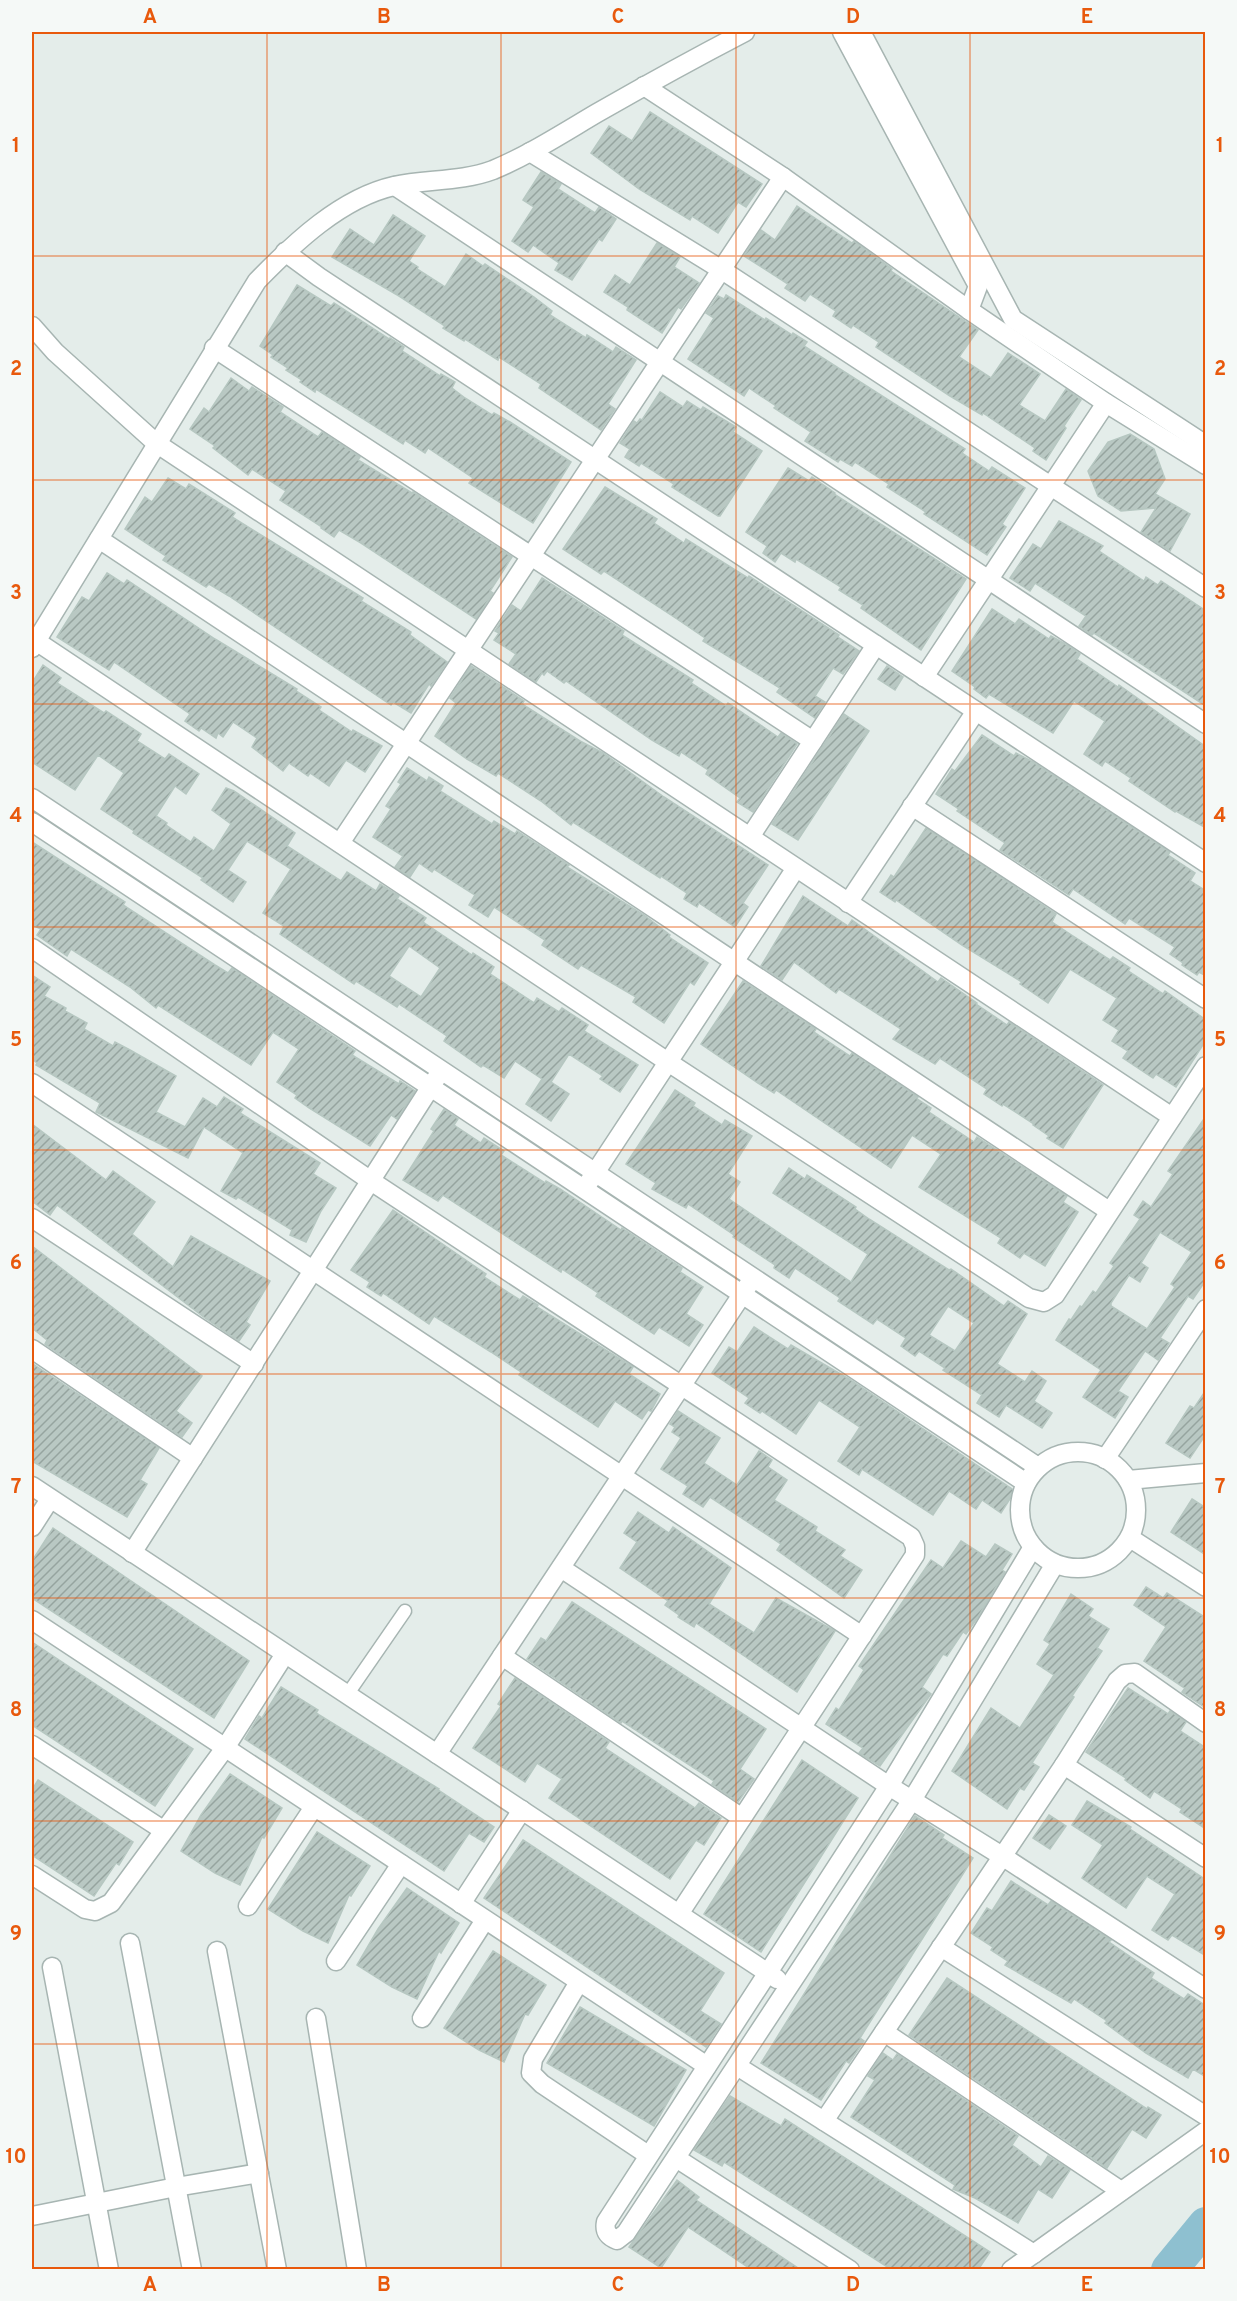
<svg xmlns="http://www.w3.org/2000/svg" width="1237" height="2301" font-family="Overpass,sans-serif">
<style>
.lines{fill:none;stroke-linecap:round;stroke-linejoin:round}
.river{stroke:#8ec0d0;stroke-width:36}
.building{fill:url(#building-hatch);stroke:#b6c7c1;stroke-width:1.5;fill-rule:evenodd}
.service-casing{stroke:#a7b5b2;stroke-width:15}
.minor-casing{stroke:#a7b5b2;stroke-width:21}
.service{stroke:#fff;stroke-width:12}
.minor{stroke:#fff;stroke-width:18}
.grid{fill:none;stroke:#e8590c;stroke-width:1.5;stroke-opacity:0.55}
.neatline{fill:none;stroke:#e8590c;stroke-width:2}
.grid-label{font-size:20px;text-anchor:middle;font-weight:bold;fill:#e8590c}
</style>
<defs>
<pattern id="building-hatch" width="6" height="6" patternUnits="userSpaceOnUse" patternTransform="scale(1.5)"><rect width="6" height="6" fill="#b9c8c3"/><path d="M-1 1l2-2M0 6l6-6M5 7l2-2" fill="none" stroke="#96a49f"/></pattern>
</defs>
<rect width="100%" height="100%" fill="#e4edea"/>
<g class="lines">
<path class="river" d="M1169,2270L1206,2225"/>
</g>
<g class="building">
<path d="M650,112L762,184L746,207L738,202L718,233L692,216L690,220L639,189L591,153L609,126L632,141Z"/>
<path d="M541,172L561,184L558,189L595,213L599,207L616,219L602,241L599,239L572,280L555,270L559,263L533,245L528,252L512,241L534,207L523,200Z"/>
<path d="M797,206L852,243L854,241L892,269L891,271L978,330L959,357L991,378L1008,353L1040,374L1019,405L1045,421L1066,389L1081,400L1064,426L1066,428L1046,460L1033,451L1035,448L983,413L982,415L950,396L876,347L879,342L853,325L851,328L833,316L836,311L810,294L805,301L785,288L788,284L744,256L761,230L775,240Z"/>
<path d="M393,215L425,236L409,261L418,267L417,269L445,287L466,254L483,266L485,264L534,297L552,311L550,315L586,338L587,335L613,352L616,347L636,360L608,404L615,409L601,430L539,388L541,384L499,357L498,360L465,339L464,341L443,328L445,326L399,296L332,257L350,229L374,245Z"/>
<path d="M657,243L680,257L674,267L699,283L681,309L678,307L662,333L627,310L628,307L604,292L615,275L630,285Z"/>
<path d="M297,285L331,306L334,303L389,339L390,338L404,347L402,351L440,376L441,374L455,382L452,388L465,398L492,415L494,413L510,422L571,462L533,523L469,483L473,478L428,448L425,453L405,440L403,444L316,389L315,392L300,382L302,380L286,370L288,368L271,357L273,355L260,346Z"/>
<path d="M726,295L765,320L766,318L792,335L793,333L807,342L804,346L965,449L962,453L989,471L992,467L1025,488L1002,524L1006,527L987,555L924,514L926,512L887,487L889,484L855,462L852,466L840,459L838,462L805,441L811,432L774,408L776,406L749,388L744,396L688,359L714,318L706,313L718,296L724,299Z"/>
<path d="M231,378L249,391L252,387L283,407L280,412L318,437L322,432L360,457L358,460L412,493L413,492L512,557L490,591L493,593L476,619L361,543L339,530L334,537L321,528L322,527L280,500L286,491L252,469L248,475L213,448L215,446L190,429L204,408L209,412Z"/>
<path d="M660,392L683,407L687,401L701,410L703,407L736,427L733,432L762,451L720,516H718L672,487L674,484L641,463L639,466L625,457L630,449L620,443L634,421L637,423L640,419L642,420Z"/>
<path d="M1130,434L1154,449L1165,479L1155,494L1190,514L1170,551L1141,532L1156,508L1121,511L1098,496L1088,471L1108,442Z"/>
<path d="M788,468L809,481L812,477L835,493L834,494L966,579L921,650L861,608L863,605L839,590L841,587L796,559L795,562L781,553L775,562L763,553L767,546L746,532Z"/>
<path d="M168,478L186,489L189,484L235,513L232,517L363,598L361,601L411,632L410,635L447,662L431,686L429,684L411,713L393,702L391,705L229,596L209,584L206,587L163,560L166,556L125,529L145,497L152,502Z"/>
<path d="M605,487L657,519L654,523L684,543L686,539L748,578L749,576L839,635L838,637L859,651L843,674L833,668L815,696L825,702L815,718L777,692L780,688L703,641L705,638L674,617L604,571L601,574L563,549Z"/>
<path d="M1059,521L1103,546L1099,551L1144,581L1146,577L1158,585L1161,581L1206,611V706L1094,633L1092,635L1079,626L1086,616L1035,583L1030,591L1010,578L1033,544L1041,549Z"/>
<path d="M107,573L124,584L127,580L215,639L297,689L296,691L321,707L319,710L352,732L353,730L382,746L365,772L346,760L329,786L310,773L308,776L289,763L283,771L252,747L257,738L233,722L223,737L218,733L216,738L201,728L199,731L185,721L190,714L114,662L109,670L57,637L82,597L89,601Z"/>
<path d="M542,578L624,631L622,635L693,680L691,683L726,706L728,703L778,737L781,733L797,744L753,812L737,802L740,798L706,774L708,770L681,752L679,756L652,740L566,681L564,683L547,671L544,675L542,673L536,682L509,664L516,654L494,640L499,633L495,631L512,605L521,611Z"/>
<path d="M992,609L1015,624L1019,619L1049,639L1051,636L1067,645L1080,654L1077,659L1118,687L1119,685L1206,747V828L1176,811L1175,812L1129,781L1131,778L1105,761L1102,766L1084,754L1105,721L1074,701L1053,733L989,694L986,698L974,689L975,687L952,671Z"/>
<path d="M43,665L61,678L57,683L104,713L106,711L141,734L137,741L165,759L169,754L199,774L186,794L175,786L156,816L167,823L166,825L191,842L194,837L214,851L231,824L212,810L226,788L234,791L295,833L287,846L341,881L347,872L376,891L380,884L399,896L397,899L426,918L423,922L472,955L473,953L494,967L490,974L534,1003L537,998L559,1012L562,1008L588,1025L584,1031L638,1065L620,1092L600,1079L603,1076L569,1054L551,1082L569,1094L551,1121L526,1104L542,1079L515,1061L504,1078L483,1065L481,1067L444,1041L447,1036L399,1004L397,1007L356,981L354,984L280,934L284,926L263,913L291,869L247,841L228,870L246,882L233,902L201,880L203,878L133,833L134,831L101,809L124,773L98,755L75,790L32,762V683ZM409,946L440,968L421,997L389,976Z"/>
<path d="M471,666L524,701L522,704L580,741L603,753L664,797L768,865L743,903L748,907L735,927L699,903L697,907L684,899L687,893L661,876L660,878L573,822L571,825L541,801L498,773L496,776L467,759L435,736L456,703L450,698Z"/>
<path d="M887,666L903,677L895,690L878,679Z"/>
<path d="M844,714L869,731L798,840L772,824Z"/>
<path d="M982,735L1014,756L1016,753L1033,762L1170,852L1168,855L1195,873L1190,881L1206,891V976L1199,972L1197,975L1182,965L1183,963L1170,954L1175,947L1129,918L1125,924L1073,889L1069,895L1000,850L1005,843L957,811L959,809L936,794L952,769L955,771Z"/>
<path d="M407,768L427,781L429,777L443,786L440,791L492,824L494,821L515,834L517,831L569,865L567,867L644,915L670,935L669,937L708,963L694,985L690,982L664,1023L633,1002L636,997L581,965L578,969L542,945L545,940L494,907L488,917L469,905L475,895L434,869L432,872L419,863L410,877L395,867L403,856L373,837L391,809L386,806L401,784L398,782Z"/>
<path d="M926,828L1056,914L1052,922L1070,934L1110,960L1113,957L1130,968L1128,971L1163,994L1165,991L1206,1020V1040L1176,1087L1156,1074L1153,1078L1123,1058L1128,1051L1112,1041L1119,1030L1103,1020L1117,998L1070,969L1048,1003L1020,984L1022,982L962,945L896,900L895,902L880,892L891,875L894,877Z"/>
<path d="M32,842L125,902L123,905L215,965L228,973L232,968L355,1051L352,1055L399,1084L400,1081L415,1091L397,1119L391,1115L370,1146L309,1108L295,1098L297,1095L277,1082L299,1049L273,1032L251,1065L158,1005L156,1008L130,987L71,949L67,956L37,935L41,929L32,925Z"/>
<path d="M803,896L848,926L852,920L938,982L941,978L977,1003L976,1004L1007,1025L1009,1022L1103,1085L1063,1148L1047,1138L1049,1136L1033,1125L1034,1124L1003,1104L1002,1106L984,1094L987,1089L940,1058L935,1064L893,1039L901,1029L839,989L836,993L794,962L782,980L761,966Z"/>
<path d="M32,975L50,987L44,996L66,1008L65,1011L87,1023L84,1029L113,1046L115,1042L130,1050L176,1076L156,1112L185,1127L203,1098L217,1107L224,1097L243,1109L240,1113L320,1163L313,1174L336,1188L321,1211L306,1242L290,1235L292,1230L238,1197L236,1199L221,1191L243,1153L204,1127L188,1158L96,1112L100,1103L36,1065L37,1063L32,1059Z"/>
<path d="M743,981L816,1029L814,1032L850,1056L852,1053L918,1097L917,1099L931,1108L929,1112L974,1142L977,1137L1067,1196L1063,1202L1078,1212L1045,1266L1024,1253L1020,1258L998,1243L1001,1238L919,1187L941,1154L912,1135L891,1168L776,1090L774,1093L758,1083L701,1044Z"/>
<path d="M675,1090L695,1103L693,1106L722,1125L725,1120L752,1136L728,1174L740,1182L729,1199L851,1282L868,1254L773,1193L789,1168L805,1179L807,1175L856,1207L855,1209L869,1219L949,1270L951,1269L1004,1306L1008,1301L1027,1314L997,1364L1025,1382L1032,1371L1046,1381L1034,1401L1052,1413L1042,1428L1006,1405L999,1417L977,1403L982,1395L943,1370L945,1368L919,1351L915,1356L901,1346L906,1338L877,1319L873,1324L838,1301L840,1298L795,1268L789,1278L774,1268L775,1265L733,1237L734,1235L688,1204L686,1208L652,1189L656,1183L626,1164ZM948,1306L974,1323L955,1351L929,1335Z"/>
<path d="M444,1109L458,1119L454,1125L481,1143L484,1138L504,1151L501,1155L545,1183L546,1181L560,1189L621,1230L622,1228L682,1268L680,1272L703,1287L686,1314L703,1325L689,1346L659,1327L654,1334L596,1296L598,1293L562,1269L561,1272L443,1195L438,1201L403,1180L434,1131L431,1129Z"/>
<path d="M1206,1116V1280L1193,1299L1188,1296L1160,1338L1169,1343L1158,1360L1145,1351L1118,1391L1128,1397L1115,1418L1083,1397L1101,1370L1056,1340L1069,1319L1071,1320L1080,1306L1082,1307L1093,1291L1096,1293L1114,1266L1110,1263L1140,1219L1134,1215L1143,1201L1151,1207L1173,1174L1168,1171ZM1160,1232L1192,1252L1171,1284L1175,1287L1147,1329L1111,1306V1303L1129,1275L1140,1282L1148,1268L1141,1263Z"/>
<path d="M32,1124L106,1180L113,1171L155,1202L132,1234L173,1267L191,1236L270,1281L246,1322L250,1325L239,1341L205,1318L57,1205L50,1215L32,1201Z"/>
<path d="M393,1210L486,1274L484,1277L520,1300L523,1296L538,1305L537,1307L633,1367L629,1374L660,1394L651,1411L648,1410L642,1419L615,1401L598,1427L519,1375L521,1372L491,1352L434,1316L429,1324L383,1293L381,1296L367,1287L370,1282L351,1270Z"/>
<path d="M32,1246L202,1376L176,1411L192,1423L182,1437L45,1344L47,1340L32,1328Z"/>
<path d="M754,1327L788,1349L791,1345L849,1379L1015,1491L1001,1513L982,1500L976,1509L949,1491L933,1515L862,1469L859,1475L838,1461L860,1427L819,1400L796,1434L762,1411L760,1413L745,1403L749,1398L712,1373L729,1347L737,1352Z"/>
<path d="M33,1364L159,1448L140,1480L147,1484L127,1517L32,1461V1367Z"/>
<path d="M1206,1390V1434L1190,1458L1166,1443L1190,1406L1194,1408Z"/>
<path d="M678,1411L720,1438L704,1463L737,1485L759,1451L772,1460L768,1467L787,1480L774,1500L817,1527L815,1531L845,1550L840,1556L862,1570L844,1598L777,1550L781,1544L710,1497L703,1507L683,1494L688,1486L661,1469L681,1438L672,1432L675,1427L670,1424Z"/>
<path d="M1192,1499L1206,1508V1555L1171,1532Z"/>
<path d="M638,1512L669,1533L673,1527L731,1568L709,1604L754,1633L776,1598L835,1631L797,1692L696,1623L694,1627L678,1617L679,1615L665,1605L668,1601L620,1568L637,1542L624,1533Z"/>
<path d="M53,1528L249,1661L214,1718L32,1598V1561Z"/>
<path d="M961,1541L986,1557L995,1544L1012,1554L1002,1570L1005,1572L978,1617L966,1634L963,1632L947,1656L943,1654L922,1687L931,1694L880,1766L859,1753L863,1748L826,1724L836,1708L839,1710L864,1670L859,1666L931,1560L943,1568Z"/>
<path d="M1146,1587L1163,1598L1167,1593L1206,1618V1708L1182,1692L1185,1688L1183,1687L1144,1661L1166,1627L1134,1605Z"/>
<path d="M1071,1594L1093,1609L1088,1616L1109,1629L1097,1648L1102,1651L1072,1696L1074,1697L1032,1763L1039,1767L1024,1790L1020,1788L1007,1809L952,1771L991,1708L1020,1728L1054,1675L1037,1664L1050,1644L1044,1640Z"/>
<path d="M572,1602L766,1729L740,1769L754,1779L738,1802L712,1784L714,1781L622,1721L621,1723L527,1659L541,1638L546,1641Z"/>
<path d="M32,1642L193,1749L155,1806L32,1725Z"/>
<path d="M515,1678L609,1742L605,1748L695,1808L699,1803L721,1818L704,1845L696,1840L670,1879L549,1798L562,1779L537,1763L525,1782L473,1748L501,1706L498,1704Z"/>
<path d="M281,1687L318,1710L316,1713L439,1789L438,1790L494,1827L484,1842L469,1833L444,1871L245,1739L259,1716L262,1718Z"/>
<path d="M1128,1688L1168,1714L1170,1711L1186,1722L1180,1731L1206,1748V1829L1180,1812L1182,1809L1154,1791L1150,1798L1125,1780L1126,1778L1086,1752Z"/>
<path d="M802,1760L858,1798L761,1952L704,1914Z"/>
<path d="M230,1774L282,1808L264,1838L262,1837L240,1885L215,1873L181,1851L201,1815Z"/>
<path d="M38,1780L133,1842L119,1865L116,1863L94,1896L32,1855V1790Z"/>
<path d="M1087,1801L1131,1827L1130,1829L1206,1880V1956L1172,1935L1168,1940L1152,1930L1175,1894L1147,1876L1126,1908L1082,1878L1103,1845L1072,1825Z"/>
<path d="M1049,1815L1066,1826L1050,1849L1033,1838Z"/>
<path d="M915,1816L944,1835L942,1838L973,1858L860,2038L864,2041L849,2063L846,2061L821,2100L761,2063Z"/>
<path d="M317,1832L370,1866L351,1896L349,1895L328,1943L303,1931L268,1909Z"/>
<path d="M523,1840L724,1973L700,2011L721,2024L706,2047L484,1898Z"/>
<path d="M1011,1881L1048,1905L1051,1901L1111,1940L1109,1942L1154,1973L1151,1978L1184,1999L1188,1994L1206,2006V2077L1193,2069L1188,2078L1146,2053L1105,2023L1107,2021L1074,1999L1071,2003L1005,1965L1008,1961L991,1950L993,1947L971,1933L987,1908L992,1911Z"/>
<path d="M407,1888L459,1923L441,1953L439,1951L417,1999L392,1987L357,1965L378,1929Z"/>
<path d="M493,1951L546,1985L528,2015L525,2014L504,2062L479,2050L444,2028Z"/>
<path d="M947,1978L1147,2109L1148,2107L1161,2115L1146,2138L1132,2129L1107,2168L909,2035Z"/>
<path d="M580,2007L686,2070L654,2126L547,2063Z"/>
<path d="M883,2053L893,2060L897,2054L1018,2136L1012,2145L1041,2167L1048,2156L1070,2170L1052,2198L1038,2189L1018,2223L975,2198L953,2189L955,2185L851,2117L875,2080L868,2076Z"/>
<path d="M730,2096L781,2126L785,2119L990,2252L978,2270H892L724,2162L722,2166L694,2150Z"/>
<path d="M677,2180L699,2197L696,2200L801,2270H752L688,2227L661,2268L629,2247Z"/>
</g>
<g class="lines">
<defs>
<path id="service" d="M347,1695L405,1611"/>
<g id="minor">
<path d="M842,32L978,286L969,310"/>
<path d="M861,32L1013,319L1206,445"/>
<path d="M644,86L783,177L969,310L1106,403L1206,465"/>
<path d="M530,152L722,270L1206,588"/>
<path d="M395,186L1206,724"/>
<path d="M285,252L319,277L1206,863"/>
<path d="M32,326L55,352L156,443L1172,1117"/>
<path d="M214,348L813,741"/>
<path d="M99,539L1109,1211"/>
<path d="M36,641L668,1062L1029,1298L1044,1302L1055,1295L1206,1066"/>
<path d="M32,648L257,281C294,243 341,198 394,186C427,179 461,182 493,170C529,155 563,133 597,113C646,85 695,58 745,32"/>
<path d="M924,677L1106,403"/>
<path d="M32,798L1038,1467"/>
<path d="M912,806L1206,999"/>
<path d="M32,822L1026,1483"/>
<path d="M750,837L876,645"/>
<path d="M340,843L783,177"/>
<path d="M848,903L976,711"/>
<path d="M32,948L371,1181L911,1537L915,1546V1555L679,1914"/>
<path d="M32,1083L862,1636"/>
<path d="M589,1182L796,868"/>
<path d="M32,1218L254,1364"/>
<path d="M32,1349L193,1458"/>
<circle cx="1078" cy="1510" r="58"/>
<path d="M1105,1459L1206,1309"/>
<path d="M1128,1480L1206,1473"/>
<path d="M32,1486L777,1979"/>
<path d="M32,1527L50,1499"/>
<path d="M1130,1538L1206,1587"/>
<path d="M1033,1547L889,1786L606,2222C604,2232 609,2237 617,2240L626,2233L912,1800L1055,1564"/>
<path d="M132,1553L437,1077"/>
<path d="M561,1568L889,1786L1002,1856L1206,1989"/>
<path d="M32,1620L707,2066"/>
<path d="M502,1656L742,1818"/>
<path d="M32,1745L163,1830"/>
<path d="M437,1754L749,1284"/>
<path d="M1064,1765L1206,1858"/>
<path d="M32,1875L85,1909L95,1911L111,1903L225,1748L285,1654"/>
<path d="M461,1904L522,1810"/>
<path d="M248,1906L314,1807"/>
<path d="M130,1943L192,2270"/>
<path d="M941,1947L1206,2116"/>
<path d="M217,1951L277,2270"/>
<path d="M336,1961L401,1864"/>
<path d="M52,1967L109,2270"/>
<path d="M579,1982L533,2059L531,2073L542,2084L648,2155"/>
<path d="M316,2018L357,2270"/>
<path d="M422,2018L485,1920"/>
<path d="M884,2032L1121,2191"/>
<path d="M737,2066L1034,2254"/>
<path d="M824,2121L1064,1765L1117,1681L1125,1674L1135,1673L1206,1723"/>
<path d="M676,2158L850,2270"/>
<path d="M32,2216L176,2187L259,2173"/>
<path d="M1011,2270L1206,2131"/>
</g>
</defs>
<use href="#service" class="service-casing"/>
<use href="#minor" class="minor-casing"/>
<use href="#service" class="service"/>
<use href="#minor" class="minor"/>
</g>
<path class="grid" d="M267,32V2270M501,32V2270M736,32V2270M970,32V2270M32,256H1206M32,480H1206M32,704H1206M32,927H1206M32,1150H1206M32,1374H1206M32,1598H1206M32,1821H1206M32,2044H1206"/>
<rect width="1237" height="2301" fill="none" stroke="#f5f9f7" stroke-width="66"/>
<rect x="33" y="33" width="1171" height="2235" class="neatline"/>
<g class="grid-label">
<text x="150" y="23">A</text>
<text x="384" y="23">B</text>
<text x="618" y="23">C</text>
<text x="853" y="23">D</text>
<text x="1087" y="23">E</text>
<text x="16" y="152">1</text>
<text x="1220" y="152">1</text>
<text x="16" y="375">2</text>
<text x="1220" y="375">2</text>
<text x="16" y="599">3</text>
<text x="1220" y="599">3</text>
<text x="16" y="822">4</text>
<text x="1220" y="822">4</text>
<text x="16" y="1046">5</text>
<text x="1220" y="1046">5</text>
<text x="16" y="1269">6</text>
<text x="1220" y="1269">6</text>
<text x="16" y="1493">7</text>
<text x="1220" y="1493">7</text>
<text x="16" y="1716">8</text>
<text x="1220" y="1716">8</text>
<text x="16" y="1940">9</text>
<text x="1220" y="1940">9</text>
<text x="16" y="2163">10</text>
<text x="1220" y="2163">10</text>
<text x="150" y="2291">A</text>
<text x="384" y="2291">B</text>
<text x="618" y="2291">C</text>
<text x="853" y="2291">D</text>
<text x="1087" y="2291">E</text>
</g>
</svg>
